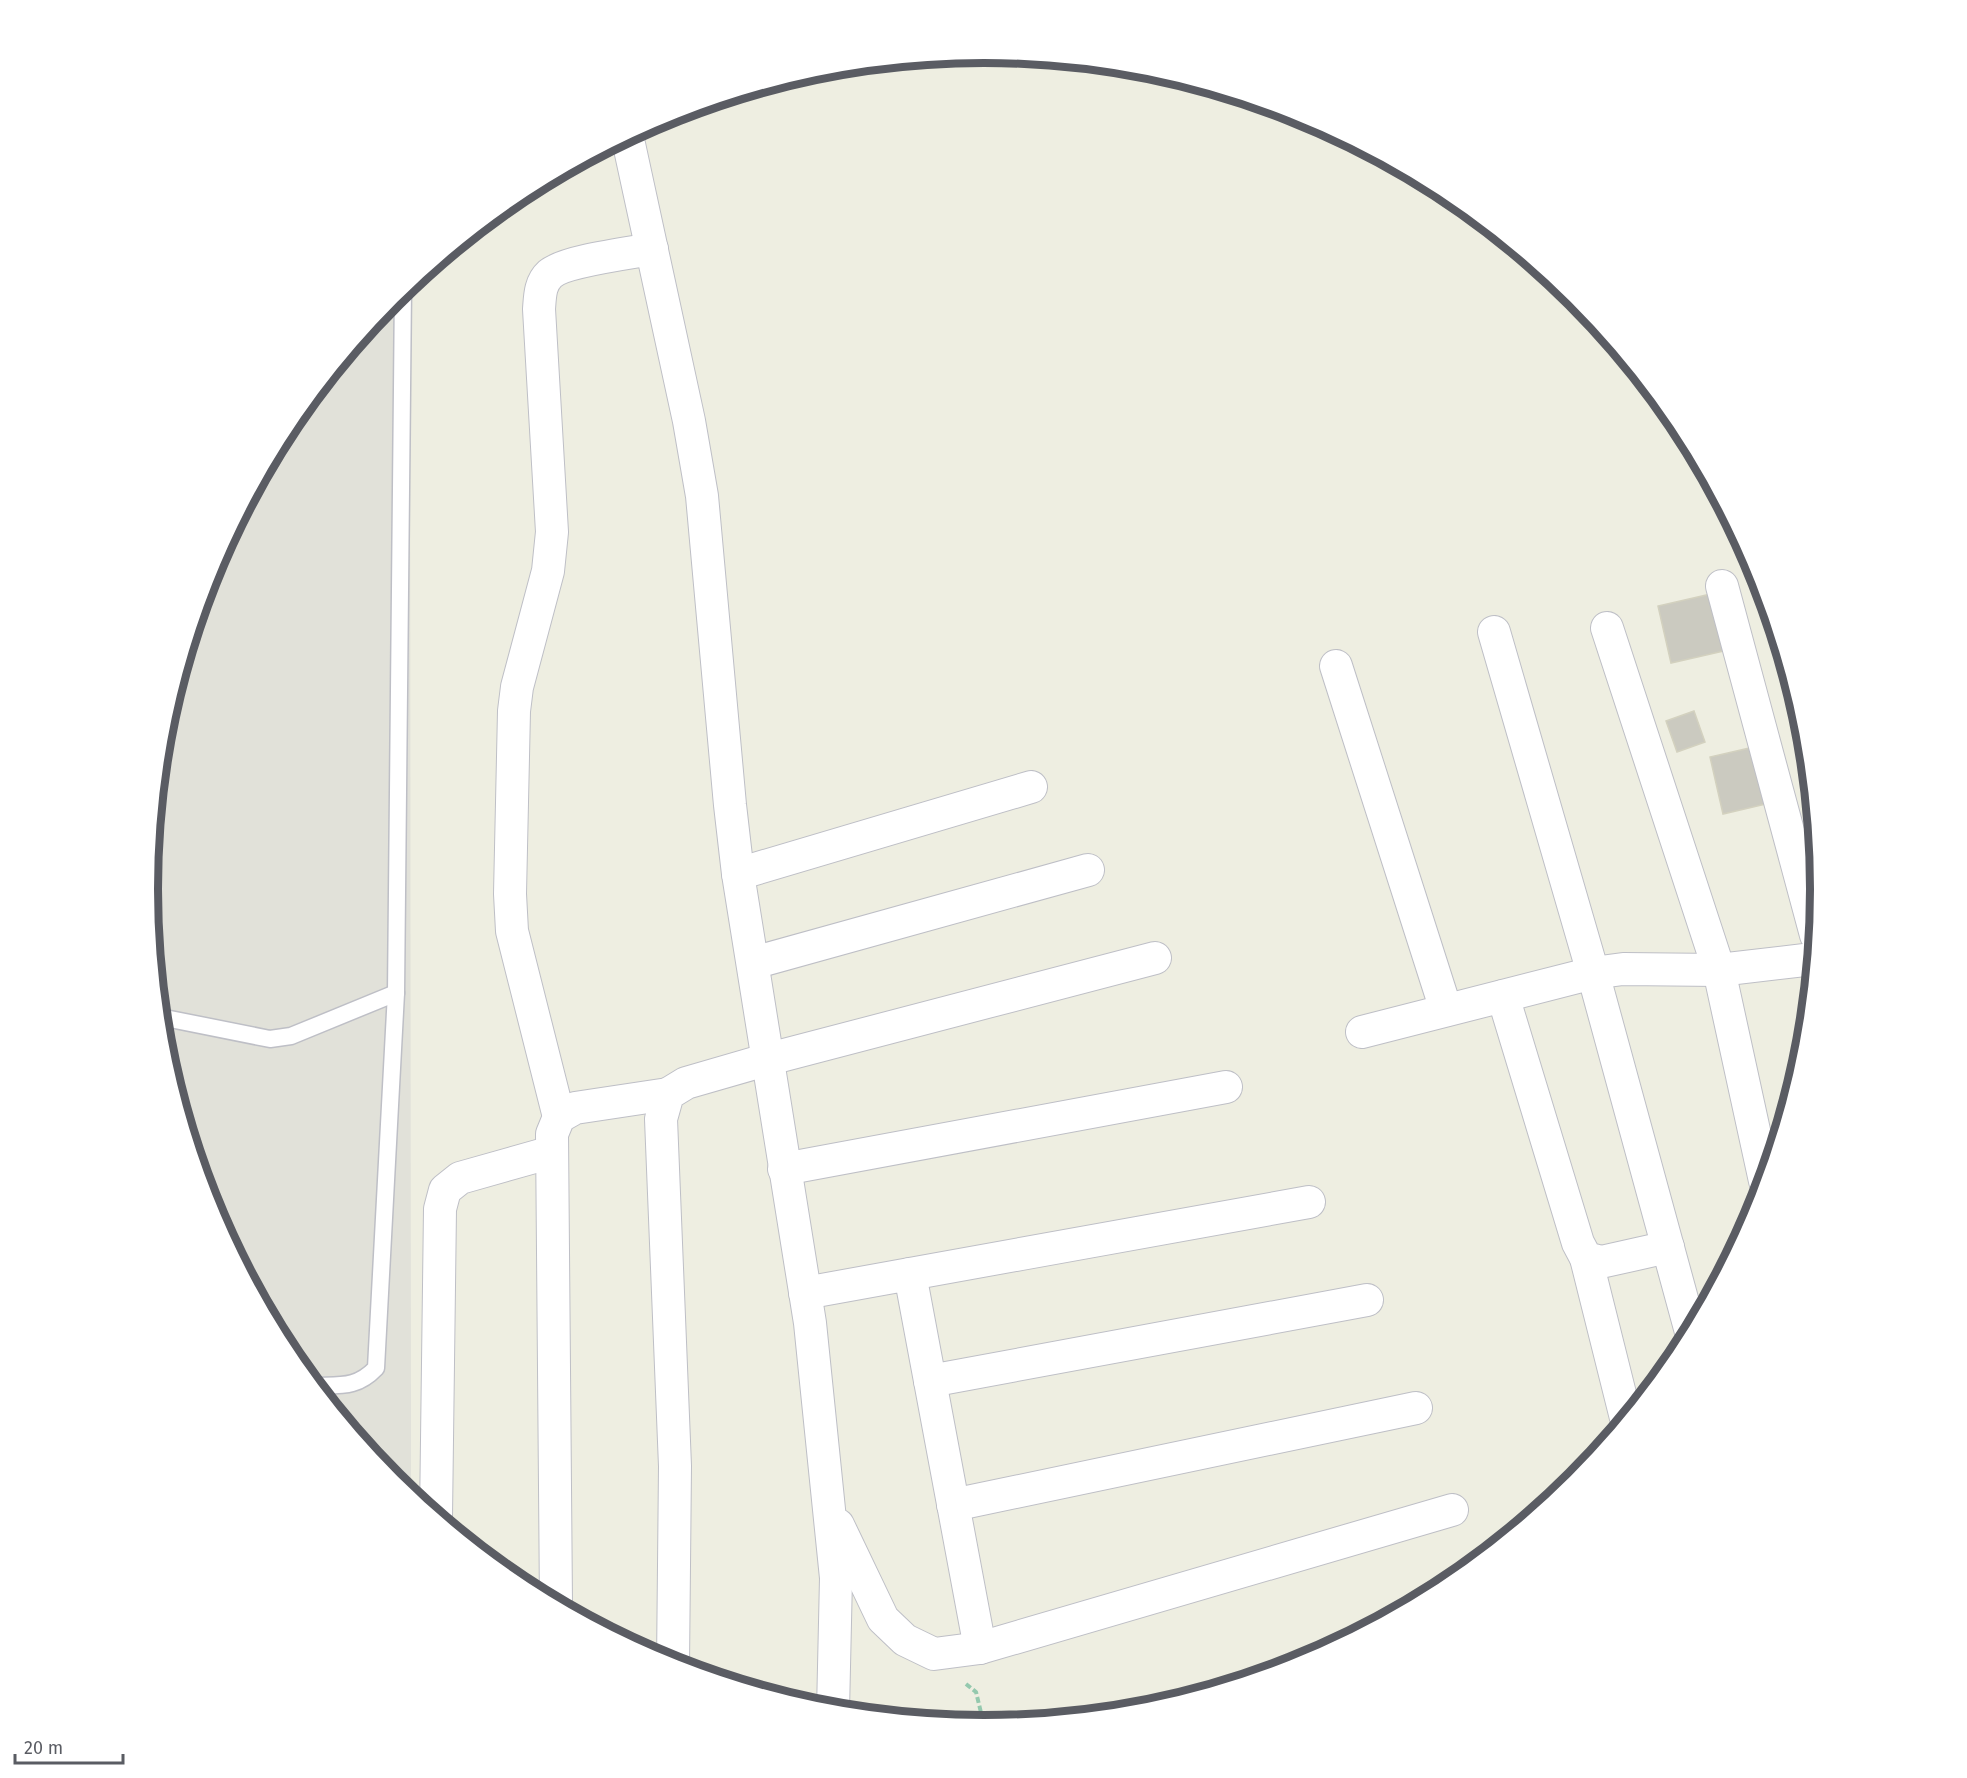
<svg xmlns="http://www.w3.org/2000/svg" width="1967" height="1778" font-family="'Fira Sans',sans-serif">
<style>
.industrial{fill:#e1e1d9}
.building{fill:#cbcac0;stroke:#d3d1bf;stroke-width:1.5}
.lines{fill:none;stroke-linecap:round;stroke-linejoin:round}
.lane-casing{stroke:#bebfc6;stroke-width:19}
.street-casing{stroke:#bebfc6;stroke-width:34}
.path{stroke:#94c9ae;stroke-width:4;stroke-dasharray:6 3;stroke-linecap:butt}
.lane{stroke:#fff;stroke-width:16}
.street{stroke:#fff;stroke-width:32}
.rim{fill:none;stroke:#5a5c63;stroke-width:8}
</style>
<rect width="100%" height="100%" fill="#eeeee1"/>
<path class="industrial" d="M410,283L411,1496L392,1480L288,1353L211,1209L163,1052L147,889L163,725L211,569L288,424L392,297Z"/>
<g class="building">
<path d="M1711,594L1724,651L1671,663L1658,606Z"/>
<path d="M1694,711L1705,742L1677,752L1666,721Z"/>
<path d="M1754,747L1766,804L1723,814L1710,757Z"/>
</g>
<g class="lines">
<defs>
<g id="lane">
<path d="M160,1017L270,1039L291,1036L396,993"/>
<path d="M315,1386C341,1385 357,1388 376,1368L396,993L403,288"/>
</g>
<g id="street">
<path d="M627,135L689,421L702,496L730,805L738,874L810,1323L836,1578L833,1711"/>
<path d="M1722,586L1816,935"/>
<path d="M1607,628L1719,970L1765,1181"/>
<path d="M1494,632L1593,973L1691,1332"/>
<path d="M1336,666L1446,1010"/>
<path d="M738,874L1031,787"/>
<path d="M753,963L1088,870"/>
<path d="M1503,996L1578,1243L1586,1258L1601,1262L1668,1247"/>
<path d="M1362,1032L1593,973L1623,969L1719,970L1813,959"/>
<path d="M559,1117L512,931L510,894L514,711L517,687L548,571L552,532L539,309C540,296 540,283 550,274C565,261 631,253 652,249"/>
<path d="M784,1169L1226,1087"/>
<path d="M1586,1258L1626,1418"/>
<path d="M910,1274L1309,1202"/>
<path d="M805,1293L910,1274L980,1648"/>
<path d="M930,1381L1367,1300"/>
<path d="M953,1505L1416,1408"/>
<path d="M436,1517L440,1209L445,1190L460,1178L552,1152"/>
<path d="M838,1525L883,1619L905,1640L934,1654L980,1648L1452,1510"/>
<path d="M556,1604L552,1134L559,1117L575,1108L668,1094"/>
<path d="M673,1665L675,1466L661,1119L668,1094L686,1083L769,1059L1155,958"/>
</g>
</defs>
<use href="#lane" class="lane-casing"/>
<use href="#street" class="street-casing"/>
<path class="path" d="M966,1684L976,1692L984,1725"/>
<use href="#lane" class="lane"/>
<use href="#street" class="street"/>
</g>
<path d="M0 0H1967V1778H0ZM158 889a826 826 0 1 1 1652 0a826 826 0 1 1-1652 0Z" fill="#fff" fill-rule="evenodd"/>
<path class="rim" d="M158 889a826 826 0 1 1 1652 0a826 826 0 1 1-1652 0Z"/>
<path d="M15 1754v9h108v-9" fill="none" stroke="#5a5c63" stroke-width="3"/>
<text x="24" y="1754" font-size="18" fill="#5a5c63" stroke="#ffffff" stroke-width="4.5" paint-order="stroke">20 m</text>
</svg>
